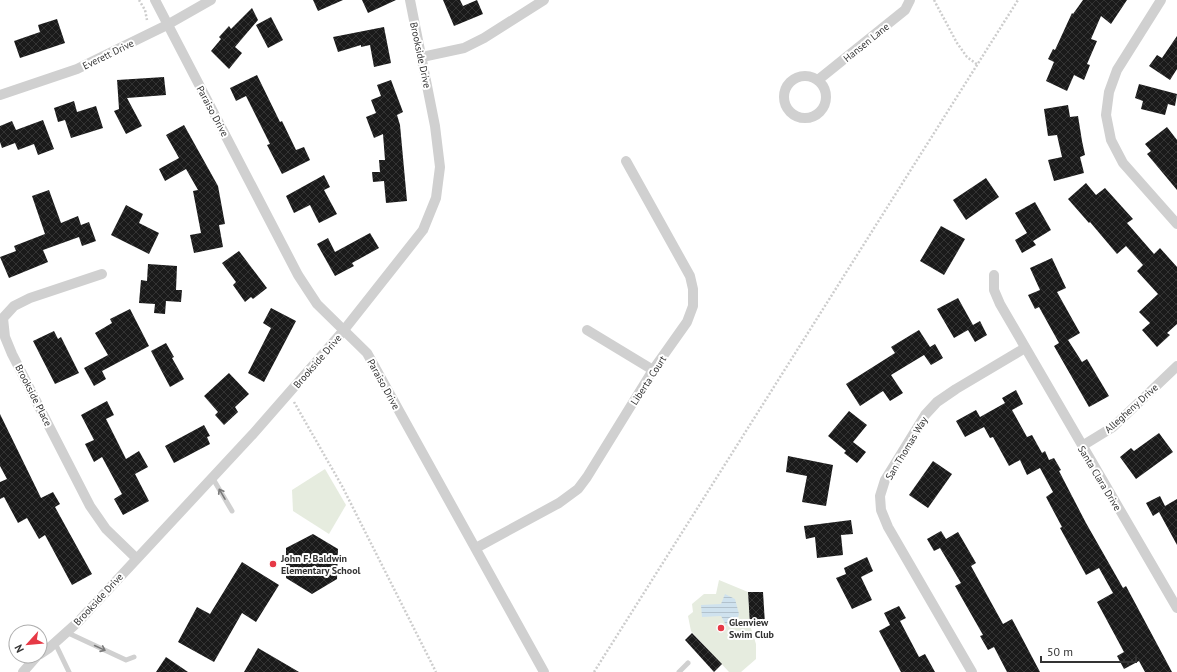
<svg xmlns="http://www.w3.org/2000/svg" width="1177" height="672" font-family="'PT Sans',sans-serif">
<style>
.green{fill:#e6ecdf}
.water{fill:url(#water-rules)}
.building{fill:url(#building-cross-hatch)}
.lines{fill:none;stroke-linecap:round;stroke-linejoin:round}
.path{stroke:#cdcdcd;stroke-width:2.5;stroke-dasharray:2 2;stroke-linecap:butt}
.lane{stroke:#d0d0d0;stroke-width:5}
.street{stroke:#d0d0d0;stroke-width:10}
.oneway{stroke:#7a7a7a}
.poi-dot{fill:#e63946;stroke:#fff;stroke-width:1.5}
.labels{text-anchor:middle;stroke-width:4;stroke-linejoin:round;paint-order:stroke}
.street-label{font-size:10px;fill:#333;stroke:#fff}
.poi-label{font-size:10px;font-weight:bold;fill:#333;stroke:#fff;text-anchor:start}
</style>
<defs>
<pattern id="water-rules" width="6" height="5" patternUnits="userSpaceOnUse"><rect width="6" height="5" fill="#cfe2ee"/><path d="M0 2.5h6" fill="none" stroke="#b2c2cd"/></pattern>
<pattern id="building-cross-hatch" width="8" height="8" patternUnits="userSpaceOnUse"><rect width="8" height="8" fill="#1a1a1a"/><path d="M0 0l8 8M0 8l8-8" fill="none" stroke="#333"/></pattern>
</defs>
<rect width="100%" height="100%" fill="#fff"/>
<g class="green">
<path d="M325,469L346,505L329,534L293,511L292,490Z"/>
<path d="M719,580L748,592L750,625L756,644V659L741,672H729L691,631L688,616L693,612L692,604L704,594H716Z"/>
</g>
<path class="water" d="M725,594L735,599L739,614L737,620L726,625L721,616L702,617L701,605L721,604Z"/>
<g class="building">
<path d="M313,0H343L318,11Z"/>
<path d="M362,0H396L368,13Z"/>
<path d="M443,0H460L463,6L477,0L483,14L454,26Z"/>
<path d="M1083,0H1127L1111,24L1101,16L1091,39L1097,41L1087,64L1090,65L1084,80L1074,75L1067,91L1046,81L1054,62L1048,59L1053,49L1055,50L1072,13L1073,14Z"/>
<path d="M252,8L258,20L235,47L242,53L229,69L211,51L221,39L219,37L229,26L231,29Z"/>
<path d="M271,17L283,40L268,48L256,25Z"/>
<path d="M57,19L65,43L20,58L14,41L40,32L38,25Z"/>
<path d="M384,27L391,63L374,67L370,45L361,47V45L338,52L333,37Z"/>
<path d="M1177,36V69L1170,80L1149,66L1157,55L1162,58Z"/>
<path d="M257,75L280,122L282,121L296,150L304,147L310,160L282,174L267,145L270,144L246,96L236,101L230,88Z"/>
<path d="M164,77L166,95L127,98L142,126L126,134L114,111L119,109L117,79V80Z"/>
<path d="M391,80L403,112L397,115L400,125L407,201L386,203L384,181L373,182L372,172H380L379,160H385L383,134L374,138L366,117L376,113L371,100L381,96L377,85Z"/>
<path d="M1139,84L1177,94L1175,106L1168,104L1165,115L1141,109L1143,101L1135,98Z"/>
<path d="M74,101L77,112L96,106L103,128L71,138L65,120L58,122L54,108Z"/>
<path d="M1068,105L1070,117L1078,116L1082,141L1085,155L1080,157L1084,173L1054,181L1048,160L1062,157L1057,135L1048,136L1044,109Z"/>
<path d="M43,120L54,149L38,155L34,144L18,150L15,143L2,148L0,142V126L12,121L16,130Z"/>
<path d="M184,125L218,186L225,224L219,225L223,247L194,253L190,235L201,233L193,191L198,190L186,169L165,181L159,169L179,158L166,135Z"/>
<path d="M1167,127L1177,140V190L1147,154L1151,151L1145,144Z"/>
<path d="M324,175L330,187L324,190L337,214L319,223L310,205L294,213L286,196Z"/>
<path d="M986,178L999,197L966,220L953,200Z"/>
<path d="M1086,183L1096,195L1105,188L1133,219L1127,223L1154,254L1160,248L1177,267V324L1167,333L1170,335L1157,347L1142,330L1150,323L1139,312L1158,294L1137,271L1143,265L1126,246L1117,254L1090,222L1089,223L1068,199Z"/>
<path d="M49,190L61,223L78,216L81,225L89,222L96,241L82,246L79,237L43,250L48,262L9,278L0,257L16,251L14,246L45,234L32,196Z"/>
<path d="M1035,202L1051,230L1033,241L1036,245L1022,253L1015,240L1027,233L1015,213Z"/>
<path d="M126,205L143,214L139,223L159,233L149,254L111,235Z"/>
<path d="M941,226L965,239L944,275L920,261Z"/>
<path d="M370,233L379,248L352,263L354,266L335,276L317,244L328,238L335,252Z"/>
<path d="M239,251L267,288L253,299L251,297L245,302L233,285L236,282L222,263Z"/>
<path d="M1052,258L1066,288L1057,292L1080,333L1068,340L1082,362L1087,359L1109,396L1089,407L1054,346L1059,343L1039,307L1035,309L1028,295L1040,290L1030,268Z"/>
<path d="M148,264L177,266L176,290H182L181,302L166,301L165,314L154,313L155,304L139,303L141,280L147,281Z"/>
<path d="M958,298L973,325L980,321L987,335L975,342L968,330L954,338L937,309Z"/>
<path d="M271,308L296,321L264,382L248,373L271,328L263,323Z"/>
<path d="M130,309L149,346L102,371L106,379L94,386L84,368L108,355L95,333L112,323L110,319Z"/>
<path d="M919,330L930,347L935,344L943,358L931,365L924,355L891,375L903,393L890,401L883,391L860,406L846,384L895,353L891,347Z"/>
<path d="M54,331L58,339L61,337L79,373L55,384L33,341Z"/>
<path d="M166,343L174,357L172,358L184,379L170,387L151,351Z"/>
<path d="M229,373L249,394L235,407L238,412L224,425L215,415L218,412L204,396Z"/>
<path d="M1016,390L1023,404L1012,410L1027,437L1032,435L1042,453L1045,451L1049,460L1054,458L1061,470L1059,471L1086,523L1123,588L1126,586L1172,672H1145L1139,661L1124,669L1117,656L1124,652L1097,602L1113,593L1099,568L1086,575L1060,528L1062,527L1046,497L1053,492L1040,468L1027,475L1020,460L1009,466L993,437L990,438L984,427L965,437L956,421L976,410L980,417L1005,403L1002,398Z"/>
<path d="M107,401L114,415L106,419L126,459L139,451L148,467L135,474L149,501L123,515L114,499L122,494L102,457L94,462L85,444L94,440L81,415Z"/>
<path d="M849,411L867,425L853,442L866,452L857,463L844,453L846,451L828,436Z"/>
<path d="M0,414L41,498L53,492L60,504L55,507L92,574L72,585L45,535L39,539L27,518L18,523L4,497L0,499V482L7,479L0,466Z"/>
<path d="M204,425L210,436L207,437L210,444L174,463L165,446Z"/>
<path d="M1159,433L1173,452L1136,479L1120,457L1131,448L1134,451Z"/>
<path d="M788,456L833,465L826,506L802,502L807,476L786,472Z"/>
<path d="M933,461L952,474L928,508L909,495Z"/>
<path d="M1160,496L1165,506L1177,499V545L1159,512L1153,516L1146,503Z"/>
<path d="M851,520L853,534L841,535L843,555L817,558L815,537L806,539L804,526Z"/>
<path d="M941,531L946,539L958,532L976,563L971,566L1003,624L1012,619L1040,672H1007L994,647L988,650L980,636L983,635L955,586L961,583L940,548L934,551L927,539Z"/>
<path d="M313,534L338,549L337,579L312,594L286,578V548Z"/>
<path d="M867,557L873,571L861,577L872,600L852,609L836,578L846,574L844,568Z"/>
<path d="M242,562L279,585L256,622L242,613L214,662L178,642L197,607L210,614Z"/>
<path d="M748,592H763L765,624L750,625Z"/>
<path d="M899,606L906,618L900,621L919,657L925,654L935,672H901L879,631L890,625L884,613Z"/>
<path d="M692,633L722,664L714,672L685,640Z"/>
<path d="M258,648L299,672H244Z"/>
<path d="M166,657L188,672H156Z"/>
</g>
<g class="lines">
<g class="path">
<path d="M139,0L145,10L147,20"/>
<path d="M934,0L957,43L967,57L978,65"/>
<path d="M294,402L342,486L436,672"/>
<path d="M594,672L1018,0"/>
</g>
<g class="lane">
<path d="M212,477L232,511"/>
<path d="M66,632L126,660L134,657"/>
<path d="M55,643L69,672"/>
<path d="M679,672L688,663"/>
</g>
<g class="street">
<path d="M155,0L298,275L317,304L367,353L544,672"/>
<path d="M1161,0L1117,70L1109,92L1106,115L1111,140L1123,163L1177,224"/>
<path d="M422,57L464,48L484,38L544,0"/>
<circle cx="805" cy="97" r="21"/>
<path d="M818,80L905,10L910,0"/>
<path d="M0,95L77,69L167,25L211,0"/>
<path d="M102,274L30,298L14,306L3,318L5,337L12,354L90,506L106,529L136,558"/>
<path d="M994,275V290L1000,304L1177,608"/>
<path d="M587,330L653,370"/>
<path d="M1082,446L1113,427L1177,366"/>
<path d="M476,548L559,503L578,489L587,477L653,370L687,322L693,306V289L690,276L626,161"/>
<path d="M40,654L49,648L78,622L253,434L344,330L423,230L436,198L440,167L435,126L410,0"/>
<path d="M23,672L37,656"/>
<path d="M972,672L888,527L881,510L880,496L885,480L925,415L937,402L956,389L1025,348"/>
</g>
</g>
<defs><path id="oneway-shaft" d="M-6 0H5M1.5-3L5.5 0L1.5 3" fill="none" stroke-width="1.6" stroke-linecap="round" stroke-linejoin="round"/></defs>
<g class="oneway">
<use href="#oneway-shaft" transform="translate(222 494) rotate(-120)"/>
<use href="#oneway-shaft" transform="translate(100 648) rotate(25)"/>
</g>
<g class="poi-dot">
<circle cx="273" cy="564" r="4"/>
<circle cx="721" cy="628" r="4"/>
</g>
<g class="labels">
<g class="street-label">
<text transform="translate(866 42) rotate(-39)" y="4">Hansen Lane</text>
<text transform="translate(108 54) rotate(-26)" y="4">Everett Drive</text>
<text transform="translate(421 55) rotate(78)" y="4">Brookside Drive</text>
<text transform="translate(213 111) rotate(62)" y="4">Paraiso Drive</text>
<text transform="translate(317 361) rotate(-49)" y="4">Brookside Drive</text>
<text transform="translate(648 380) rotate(-57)" y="4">Liberta Court</text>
<text transform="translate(384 384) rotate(61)" y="4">Paraiso Drive</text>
<text transform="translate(34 395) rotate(63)" y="4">Brookside Place</text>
<text transform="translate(1131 408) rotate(-42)" y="4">Allegheny Drive</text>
<text transform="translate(906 448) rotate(-59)" y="4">San Thomas Way</text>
<text transform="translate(1100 478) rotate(59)" y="4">Santa Clara Drive</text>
<text transform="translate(98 599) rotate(-47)" y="4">Brookside Drive</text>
</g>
<g class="poi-label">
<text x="281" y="562">John F. Baldwin<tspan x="281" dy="12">Elementary School</tspan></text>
<text x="729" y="626">Glenview<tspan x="729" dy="12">Swim Club</tspan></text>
</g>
</g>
<g transform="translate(28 644) rotate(243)"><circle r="19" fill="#ffffff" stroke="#adadad"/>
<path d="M0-3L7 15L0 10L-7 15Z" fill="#e63946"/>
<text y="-6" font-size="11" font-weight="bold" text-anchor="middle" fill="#333333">N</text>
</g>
<path d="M1041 656v6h95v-6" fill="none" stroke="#333333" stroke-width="2"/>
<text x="1047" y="656" font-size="12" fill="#333333" stroke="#ffffff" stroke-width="3" paint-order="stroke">50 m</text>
</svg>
